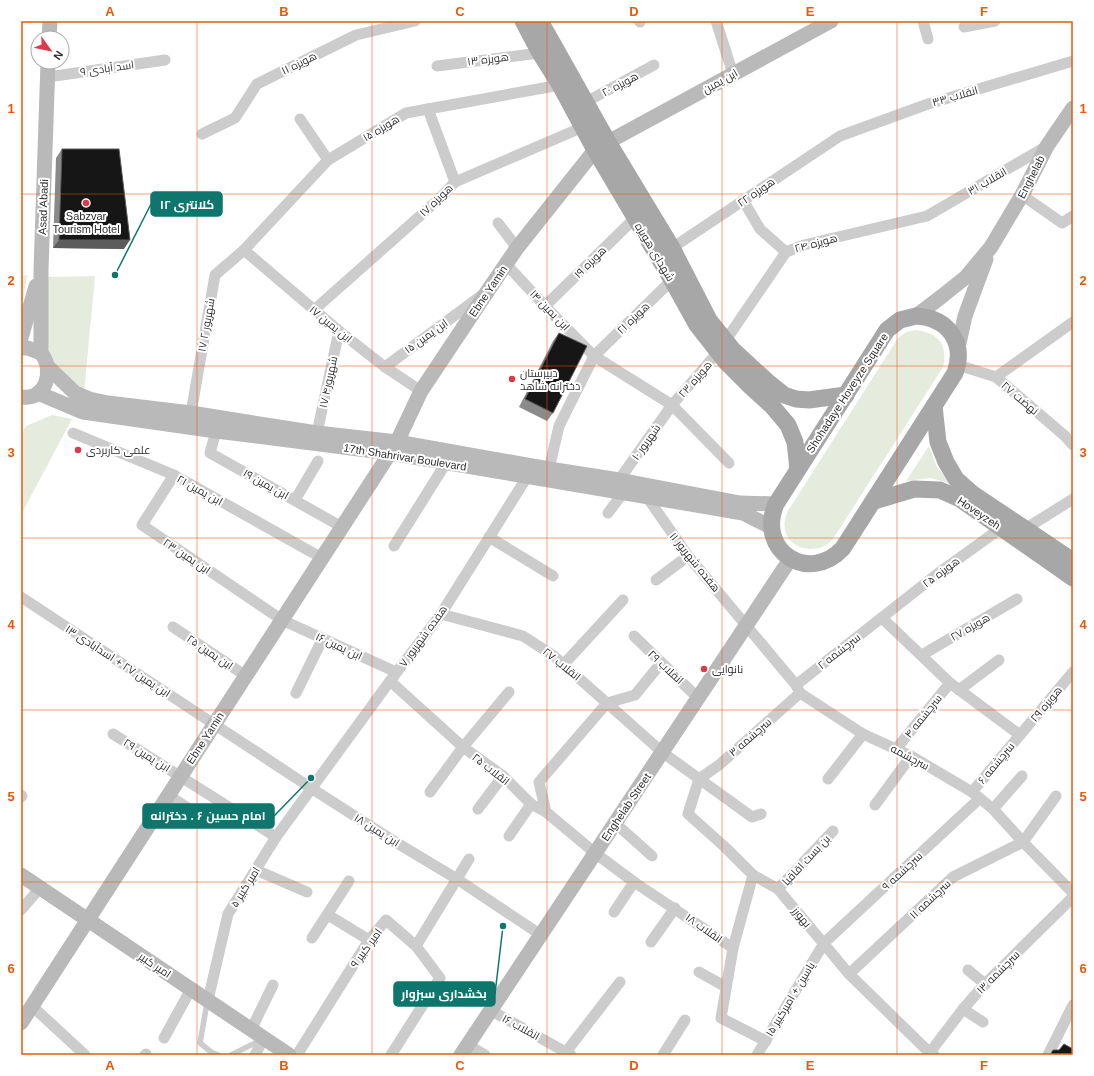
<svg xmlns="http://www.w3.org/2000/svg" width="1094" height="1076" font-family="Helvetica,Cairo,sans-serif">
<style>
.green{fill:#e5ecde}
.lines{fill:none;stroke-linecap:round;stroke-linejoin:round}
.lane{stroke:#ccc;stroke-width:5.5}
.street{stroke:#ccc;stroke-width:11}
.secondary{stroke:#b9b9b9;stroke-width:15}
.primary{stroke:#a7a7a7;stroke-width:17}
.wall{fill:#8a8a8a}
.shaded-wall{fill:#5c5c5c}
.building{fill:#161616;stroke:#5c5c5c}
.grid{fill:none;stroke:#e8590c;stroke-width:1;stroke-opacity:0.55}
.poi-dot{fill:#de3949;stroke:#fff;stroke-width:1.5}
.labels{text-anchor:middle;stroke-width:4;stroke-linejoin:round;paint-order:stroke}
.street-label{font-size:11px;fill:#2f2f2f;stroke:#fff}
.poi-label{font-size:11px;fill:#2f2f2f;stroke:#fff;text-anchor:start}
.leader{fill:none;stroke:#0f766e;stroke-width:1.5}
.callout-dot{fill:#0f766e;stroke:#fff;stroke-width:1.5}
.callout{fill:#0f766e;stroke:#0f766e;stroke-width:1.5}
.callout-label{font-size:12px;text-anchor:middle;font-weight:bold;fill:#fff}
.neatline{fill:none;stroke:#e8590c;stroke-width:1.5}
.grid-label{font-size:13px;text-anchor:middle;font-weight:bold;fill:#e8590c}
</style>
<rect width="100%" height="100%" fill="#fff"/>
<g class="green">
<path d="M27,275L21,313V276Z"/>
<path d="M95,276L84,393L50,363L47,336L46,277Z"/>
<path d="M916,330C939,333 948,345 943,367L833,539C815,559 780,547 785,520C785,517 787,513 788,511L898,338L906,332Z"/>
<path d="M52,415L72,419L23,511L21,510V434L26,426Z"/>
<path d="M929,446L936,465L949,483L931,478L906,481Z"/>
</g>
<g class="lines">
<g class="lane">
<path d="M207,1003L200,1043L211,1052L218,1055"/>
<path d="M231,1055L261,1040"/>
</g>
<g class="street">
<path d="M639,21L640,22"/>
<path d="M716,21L733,74"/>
<path d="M923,21L928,39"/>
<path d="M964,27L995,21"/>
<path d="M437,66L540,53"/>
<path d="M48,77L165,60"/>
<path d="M586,102L654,65"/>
<path d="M428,109L455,182"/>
<path d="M300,119L328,160"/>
<path d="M202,134L235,118L257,84L356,35L415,21"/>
<path d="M1022,195L1062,223L1073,216"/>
<path d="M743,200L760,229L786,252"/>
<path d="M498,223L517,248"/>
<path d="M672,248L840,136L928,104L1073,61"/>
<path d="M244,250L339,331L385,367L421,391"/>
<path d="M506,264L545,306L594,356L672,405L729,463"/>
<path d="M545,306L635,218"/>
<path d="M314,310L439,199L455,182L583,127"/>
<path d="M726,340L786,252L804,245L927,216L1047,146"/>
<path d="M958,365L996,377L1065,436L1073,445"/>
<path d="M385,367L481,296"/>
<path d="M996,377L1073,322"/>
<path d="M191,413L215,275L244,250L328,160L406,113L560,85"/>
<path d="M216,431L210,453L342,527"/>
<path d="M73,433L174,475L322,558"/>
<path d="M317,433L339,331"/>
<path d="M549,469L559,426L594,356L672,280"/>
<path d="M174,475L142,525L282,620L396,672"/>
<path d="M619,480L672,405L718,352"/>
<path d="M647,497L688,556L796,685L800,693L863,734L911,756L972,792L993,809L1023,842L1073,893"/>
<path d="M295,500L318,461"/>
<path d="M608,513L623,493"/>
<path d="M1025,529L1073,499"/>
<path d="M489,537L553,576"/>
<path d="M394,546L446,463"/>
<path d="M656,580L688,556"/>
<path d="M21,597L311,788L392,840L457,879L541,935"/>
<path d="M441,614L523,636L554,656L662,752L752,817L761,814"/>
<path d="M882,618L950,683L1020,735"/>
<path d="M173,627L246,676"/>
<path d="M634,636L698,698"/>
<path d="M922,655L1017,599"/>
<path d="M564,664L623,600"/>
<path d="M390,681L463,747L503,776L531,804L546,812L595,853L634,882L733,948L721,1018L766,1041"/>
<path d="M796,685L936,575L1001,528"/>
<path d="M959,690L999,660"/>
<path d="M296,693L323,638"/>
<path d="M113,734L276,837"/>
<path d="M896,749L950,683"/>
<path d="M699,779L688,814L726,848L753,875L778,889L849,974L930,1053L934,1055"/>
<path d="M699,779L719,765L800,693"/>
<path d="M828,779L863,734"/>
<path d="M430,792L463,747L509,692"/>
<path d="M972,792L1073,672"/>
<path d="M21,795L22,796L21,797"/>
<path d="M168,795L205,819"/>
<path d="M875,805L911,756"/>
<path d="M478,809L503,776"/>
<path d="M993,809L1022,776"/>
<path d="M546,812L539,782L607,703L635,695L661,663"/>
<path d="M615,823L652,856"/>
<path d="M509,836L531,804"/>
<path d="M256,870L307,892"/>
<path d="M778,889L833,831"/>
<path d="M21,910L40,888"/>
<path d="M614,912L634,882"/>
<path d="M328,915L369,940"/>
<path d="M312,938L349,881"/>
<path d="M651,942L675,908"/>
<path d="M733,948L753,875"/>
<path d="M968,970L985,984"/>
<path d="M699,972L726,987"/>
<path d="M849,974L953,877L1023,842L1056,796"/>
<path d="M208,1000L228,914L276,837L390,681L441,614L527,477"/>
<path d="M32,1006L85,1055"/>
<path d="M963,1009L983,1022"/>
<path d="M490,1010L571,1055"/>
<path d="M251,1030L273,985"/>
<path d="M164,1038L191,989"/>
<path d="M468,1045L485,1055"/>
<path d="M566,1052L620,982"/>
<path d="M145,1055L146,1054"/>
<path d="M255,1055L264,1038"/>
<path d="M297,1055L369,940L386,920L416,946L469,859"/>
<path d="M391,1055L440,978L416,946"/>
<path d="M663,1055L685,1020"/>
<path d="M757,1055L824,943L979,799"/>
<path d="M928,1055L963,1009L985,984L1073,897"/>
<path d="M1048,1055L1073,1005"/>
</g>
<g class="secondary">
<path d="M49,38L50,21"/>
<path d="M608,142L831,21"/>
<path d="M916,316L941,297L966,277L991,247L1022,195L1047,146L1073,108"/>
<path d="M21,338L36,286"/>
<path d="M21,348H28L41,353C55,370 46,401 21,397"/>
<path d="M958,348L965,316L986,259"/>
<path d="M41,353V270L48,62"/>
<path d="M48,367L75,393L89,399L108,403L191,413L317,433L397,442L549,469L619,480L740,503L776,504"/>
<path d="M38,393L83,412L216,431L390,453L743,513L771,527"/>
<path d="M21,875L289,1055"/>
<path d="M21,1023L390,453L397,442L421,391L487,292L517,248L595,150"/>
<path d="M461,1055L791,558"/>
</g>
<g class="primary">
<path d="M523,21L540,53L560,85L595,150L672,280L697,325L726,362L751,387L772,406L788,425L795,442L798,469"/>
<path d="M540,21L608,142L672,248L709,320L733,350L769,383L784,395L796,399L809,400L846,395"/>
<path d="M916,316C948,318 966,342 955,373L843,548C809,585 756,551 776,504L887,330L900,320Z"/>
<path d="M934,406L938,442L946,462L956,479L973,494L1073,561"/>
<path d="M874,501L914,489L940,490L960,499L1073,578"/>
</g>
</g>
<g class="wall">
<path d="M62,149L124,249L53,248L56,158Z"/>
<path d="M559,333L553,413L547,421L519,407L553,341Z"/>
</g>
<path class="shaded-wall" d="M59,240H130L124,249L53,248Z"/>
<g class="building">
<path d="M62,149H119L130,240H59Z"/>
<path d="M559,333L587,346L553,413L525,399Z"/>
<path d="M1064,1044L1073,1049V1055H1050L1053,1050H1059Z"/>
</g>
<path class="grid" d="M197,21V1055M372,21V1055M547,21V1055M722,21V1055M897,21V1055M21,194H1073M21,366H1073M21,538H1073M21,710H1073M21,882H1073"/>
<g class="poi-dot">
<circle cx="86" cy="203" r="4"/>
<circle cx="512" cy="379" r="4"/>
<circle cx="78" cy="450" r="4"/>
<circle cx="704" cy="669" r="4"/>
</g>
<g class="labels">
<g class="street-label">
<text transform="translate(488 59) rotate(-7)" y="4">هویزه ۱۳</text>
<text transform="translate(299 63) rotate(-26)" y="4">هویزه ۱۱</text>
<text transform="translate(107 68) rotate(-8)" y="4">اسد آبادی ۹</text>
<text transform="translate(720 81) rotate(-29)" y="4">ابن یمین</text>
<text transform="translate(620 84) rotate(-28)" y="4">هویزه ۲۰</text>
<text transform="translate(955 96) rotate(-16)" y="4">انقلاب ۳۳</text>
<text transform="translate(381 128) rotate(-31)" y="4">هویزه ۱۵</text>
<text transform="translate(1031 177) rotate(-63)" y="4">Enghelab</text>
<text transform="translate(987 181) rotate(-30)" y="4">انقلاب ۳۱</text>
<text transform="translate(756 192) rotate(-34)" y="4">هویزه ۲۲</text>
<text transform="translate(436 200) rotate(-44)" y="4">هویزه ۱۷</text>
<text transform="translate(43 207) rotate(-88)" y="4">Asad Abadi</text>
<text transform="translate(816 243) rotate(-15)" y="4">هویزه ۲۴</text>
<text transform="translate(655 252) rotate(59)" y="4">شهدای هویزه</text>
<text transform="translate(590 262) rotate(-45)" y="4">هویزه ۱۹</text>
<text transform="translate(488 291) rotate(-56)" y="4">Ebne Yamin</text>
<text transform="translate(550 310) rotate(46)" y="4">ابن یمین ۱۴</text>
<text transform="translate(633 318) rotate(-44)" y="4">هویزه ۲۱</text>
<text transform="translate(331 324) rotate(39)" y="4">ابن یمین ۱۷</text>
<text transform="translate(206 325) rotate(-80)" y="4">۱۷ شهریور ۲</text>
<text transform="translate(426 336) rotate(-36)" y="4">ابن یمین ۱۵</text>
<text transform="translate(695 379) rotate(-49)" y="4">هویزه ۲۳</text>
<text transform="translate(328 382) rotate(-78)" y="4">۱۷ شهریور۴</text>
<text transform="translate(847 393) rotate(-57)" y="4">Shohadaye Hoveyze Square</text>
<text transform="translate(1020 398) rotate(40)" y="4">نهضت ۲۷</text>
<text transform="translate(646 442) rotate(-55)" y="4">شهریور ۱۰</text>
<text transform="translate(405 457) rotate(9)" y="4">17th Shahrivar Boulevard</text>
<text transform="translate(266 484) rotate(29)" y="4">ابن یمین ۱۹</text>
<text transform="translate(200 490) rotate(29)" y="4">ابن یمین ۲۱</text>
<text transform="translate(979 513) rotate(34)" y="4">Hoveyzeh</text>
<text transform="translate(187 556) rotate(34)" y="4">ابن یمین ۲۳</text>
<text transform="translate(695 562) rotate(51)" y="4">هفده شهریور ۱۱</text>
<text transform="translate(941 572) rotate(-37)" y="4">هویزه ۲۵</text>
<text transform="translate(970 627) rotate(-30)" y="4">هویزه ۲۷</text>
<text transform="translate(423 636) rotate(-54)" y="4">هفده شهریور ۷</text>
<text transform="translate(339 646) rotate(25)" y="4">ابن یمین ۱۶</text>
<text transform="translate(839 651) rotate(-38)" y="4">سرچشمه ۲</text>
<text transform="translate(210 652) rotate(34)" y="4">ابن یمین ۲۵</text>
<text transform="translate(118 661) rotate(33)" y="4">ابن یمین ۲۷ + اسدآبادی ۱۳</text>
<text transform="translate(562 664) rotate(39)" y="4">انقلاب ۲۷</text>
<text transform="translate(666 667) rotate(43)" y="4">انقلاب ۲۹</text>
<text transform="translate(1046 704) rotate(-50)" y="4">هویزه ۲۹</text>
<text transform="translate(923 716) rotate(-51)" y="4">سرچشمه ۴</text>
<text transform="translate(750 737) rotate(-41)" y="4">سرچشمه ۳</text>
<text transform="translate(205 738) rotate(-57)" y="4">Ebne Yamin</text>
<text transform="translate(147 755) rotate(32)" y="4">ابن یمین ۲۹</text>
<text transform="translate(910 757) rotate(28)" y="4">سرچشمه</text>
<text transform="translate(996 763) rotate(-50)" y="4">سرچشمه ۶</text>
<text transform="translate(491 769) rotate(38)" y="4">انقلاب ۲۵</text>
<text transform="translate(626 807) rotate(-56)" y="4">Enghelab Street</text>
<text transform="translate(377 830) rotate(32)" y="4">ابن یمین ۱۸</text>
<text transform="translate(806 860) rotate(-47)" y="4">بن بست اقاقیا</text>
<text transform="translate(902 871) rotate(-43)" y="4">سرچشمه ۹</text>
<text transform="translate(245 887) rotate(-58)" y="4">امیر کبیر ۵</text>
<text transform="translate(930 899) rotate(-43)" y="4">سرچشمه ۱۱</text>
<text transform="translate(802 917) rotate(50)" y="4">بهورز</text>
<text transform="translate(704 928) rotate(35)" y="4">انقلاب ۱۸</text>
<text transform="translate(366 948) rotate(-54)" y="4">امیر کبیر ۹</text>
<text transform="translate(155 965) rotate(34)" y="4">امیر کبیر</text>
<text transform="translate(998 972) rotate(-45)" y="4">سرچشمه ۱۳</text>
<text transform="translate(790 999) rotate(-59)" y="4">یاسین + امیرکبیر ۱۵</text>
<text transform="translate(521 1027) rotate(29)" y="4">انقلاب ۱۶</text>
</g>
<g class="poi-label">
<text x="86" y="220" text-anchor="middle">Sabzvar<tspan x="86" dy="13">Tourism Hotel</tspan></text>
<text x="520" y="377">دبیرستان<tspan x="520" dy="13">دخترانه شاهد</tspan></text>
<text x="86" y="454">علمی کاربردی</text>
<text x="712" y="673">نانوایی</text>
</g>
</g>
<path class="leader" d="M115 275L151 204M311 778L274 816M503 926L495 994"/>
<g class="callout-dot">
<circle cx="115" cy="275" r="4"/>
<circle cx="311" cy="778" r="4"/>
<circle cx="503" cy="926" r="4"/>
</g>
<g class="callout">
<rect x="151" y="192" width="71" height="24" rx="4"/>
<rect x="143" y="804" width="131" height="24" rx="4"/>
<rect x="394" y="982" width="101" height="24" rx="4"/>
</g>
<g class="callout-label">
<text x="187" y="209">کلانتری ۱۲</text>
<text x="208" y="820">امام حسین ۶ . دخترانه</text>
<text x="444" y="998">بخشداری سبزوار</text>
</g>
<rect width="1094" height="1076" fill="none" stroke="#ffffff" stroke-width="44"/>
<g transform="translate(50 50) rotate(123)"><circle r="19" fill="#ffffff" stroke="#acacac"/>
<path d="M0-3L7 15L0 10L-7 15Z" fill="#de3949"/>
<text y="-6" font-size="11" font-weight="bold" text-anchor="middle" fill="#2f2f2f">N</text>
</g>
<rect x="22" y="22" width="1050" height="1032" class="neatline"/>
<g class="grid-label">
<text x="110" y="16">A</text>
<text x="284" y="16">B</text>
<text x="460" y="16">C</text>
<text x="634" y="16">D</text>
<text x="810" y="16">E</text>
<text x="984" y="16">F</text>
<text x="11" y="113">1</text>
<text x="1083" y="113">1</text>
<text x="11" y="285">2</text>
<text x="1083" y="285">2</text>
<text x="11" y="457">3</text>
<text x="1083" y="457">3</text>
<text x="11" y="629">4</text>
<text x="1083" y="629">4</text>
<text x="11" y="801">5</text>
<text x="1083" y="801">5</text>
<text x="11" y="973">6</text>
<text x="1083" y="973">6</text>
<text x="110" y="1070">A</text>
<text x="284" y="1070">B</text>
<text x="460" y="1070">C</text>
<text x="634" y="1070">D</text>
<text x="810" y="1070">E</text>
<text x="984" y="1070">F</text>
</g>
</svg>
